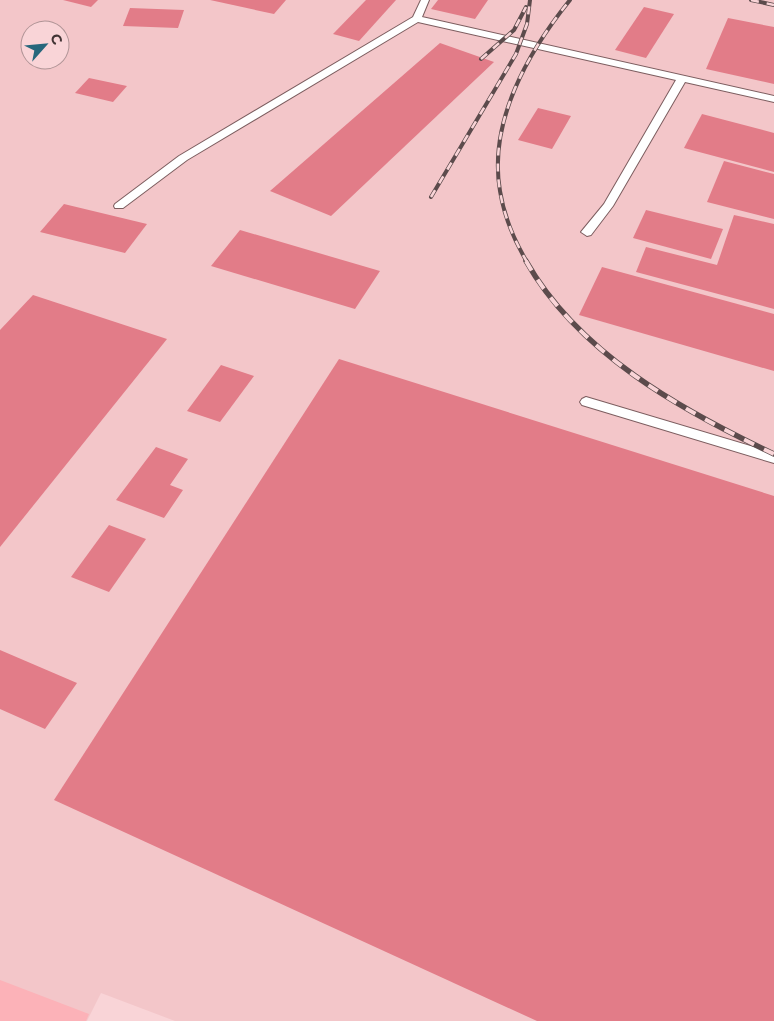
<svg xmlns="http://www.w3.org/2000/svg" width="774" height="1021" font-family="Montserrat,sans-serif">
<style>
.built{fill:#f3c6c9;fill-rule:evenodd}
.green{fill:#fcb2b8}
.building{fill:#e27c88}
.lines{fill:none;stroke-linecap:round;stroke-linejoin:round}
.service-casing{stroke:#7c5d5f;stroke-width:2}
.service{fill:#fff;fill-rule:evenodd}
.rail-far1-casing{stroke:#5c4b4c;stroke-width:4}
.rail-casing{stroke:#5c4b4c;stroke-width:5.5}
.rail-far1{stroke:#f9d4d7;stroke-width:2.5;stroke-dasharray:8;stroke-linecap:butt}
.rail{stroke:#f9d4d7;stroke-width:4;stroke-dasharray:11;stroke-linecap:butt}
</style>
<rect width="100%" height="100%" fill="#f9d4d7"/>
<path class="built" d="M0,0H774V1021H175L101,993L87,1021H0ZM30,30H60V60H30Z"/>
<path class="green" d="M0,980L89,1014L86,1021H0Z"/>
<g class="building">
<path d="M63,0H98L91,7Z"/>
<path d="M210,0H286L274,14Z"/>
<path d="M366,0H396L359,41L333,34Z"/>
<path d="M438,0H488L475,19L431,9Z"/>
<path d="M644,7L674,14L646,58L615,50Z"/>
<path d="M130,8L184,10L178,28L123,26Z"/>
<path d="M728,18L774,27V84L706,69Z"/>
<path d="M440,43L494,62L331,216L270,191Z"/>
<path d="M89,78L127,86L113,102L75,93Z"/>
<path d="M538,108L571,116L552,149L518,140Z"/>
<path d="M702,114L774,133V172L684,148Z"/>
<path d="M724,161L774,174V219L707,202Z"/>
<path d="M64,204L147,224L125,253L40,232Z"/>
<path d="M646,210L723,229L711,259L633,238Z"/>
<path d="M734,215L774,224V309L636,272L646,247L717,265Z"/>
<path d="M240,230L380,271L355,309L211,266Z"/>
<path d="M602,267L774,314V371L579,315Z"/>
<path d="M33,295L167,339L0,547V330Z"/>
<path d="M339,359L774,496V1021H537L54,800Z"/>
<path d="M221,365L254,376L220,422L187,411Z"/>
<path d="M156,447L188,459L170,485L183,490L164,518L116,500Z"/>
<path d="M109,525L146,539L109,592L71,577Z"/>
<path d="M0,650L77,683L45,729L0,709Z"/>
</g>
<g class="lines">
<defs>
<g id="service">
<path d="M421,0H429L422,17L774,96V102L685,82L613,206L591,235L587,236L581,232L604,204L676,80L418,22L187,160L123,208H115L114,206L115,204L179,156L413,17Z"/>
<path d="M586,397L774,453V463L582,405L580,402L582,399Z"/>
</g>
</defs>
<use href="#service" class="service-casing"/>
<use href="#service" class="service"/>
<defs>
<g id="rail-far1">
<path d="M751,0L774,5"/>
<path d="M481,59L514,30L526,7"/>
<path d="M431,197L516,54L527,24L530,0"/>
<path d="M527,262C514,240 504,216 500,191C488,122 528,52 570,0"/>
</g>
<path id="rail" d="M526,261C578,353 681,410 774,454"/>
</defs>
<use href="#rail-far1" class="rail-far1-casing"/>
<use href="#rail" class="rail-casing"/>
<use href="#rail-far1" class="rail-far1"/>
<use href="#rail" class="rail"/>
</g>
<g transform="translate(45 45) rotate(63)"><circle r="24" fill="#f9d4d7" stroke="#b09496"/>
<path d="M0-4L9 19L0 12L-9 19Z" fill="#27677c"/>
<text y="-8" font-size="14" font-weight="bold" text-anchor="middle" fill="#423435">С</text>
</g>
</svg>
